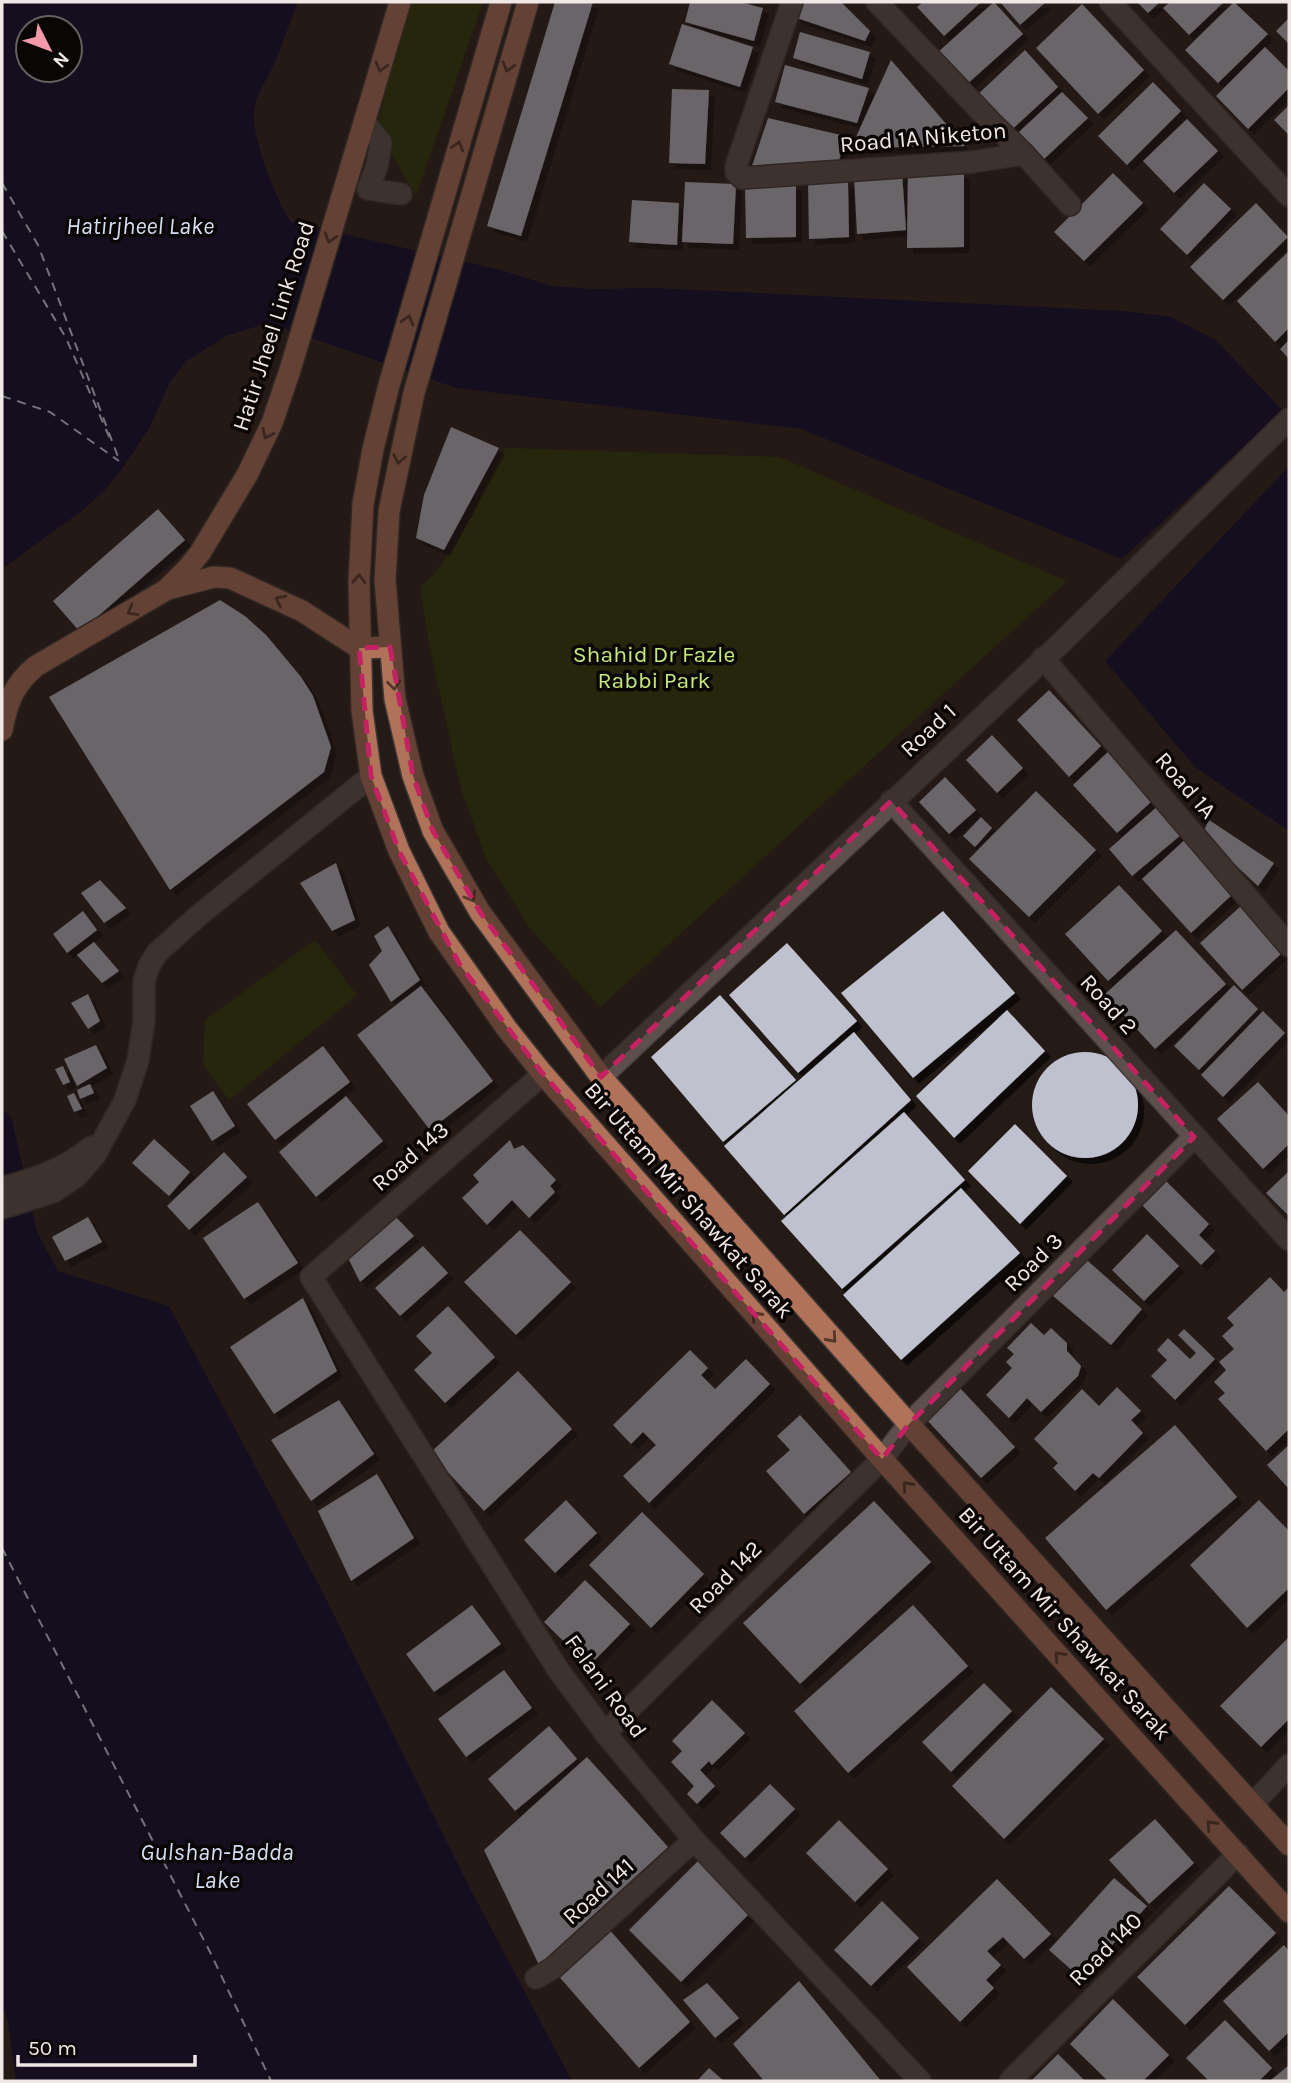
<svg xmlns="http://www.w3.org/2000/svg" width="1291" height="2083" font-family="Karla,sans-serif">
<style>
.green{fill:#283500}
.water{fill:#00002c;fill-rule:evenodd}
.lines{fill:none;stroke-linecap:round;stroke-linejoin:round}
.ferry{stroke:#d5dff3;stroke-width:2;stroke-dasharray:9 7;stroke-linecap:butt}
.building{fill:#bfc1ce;filter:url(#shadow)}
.minor-casing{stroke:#3f3735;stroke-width:24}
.major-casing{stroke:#3f3735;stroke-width:24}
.minor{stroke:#5d504c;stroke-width:21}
.major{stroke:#b07259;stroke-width:21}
.oneway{stroke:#55372b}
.marked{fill:none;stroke:#c42262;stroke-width:5;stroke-dasharray:14 9;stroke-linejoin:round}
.labels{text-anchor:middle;stroke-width:7;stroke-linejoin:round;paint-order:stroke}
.street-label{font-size:23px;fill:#f0e8e6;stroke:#0a0605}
.park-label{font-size:23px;fill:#c6ea78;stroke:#0a0605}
.water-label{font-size:24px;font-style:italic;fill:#d5dff3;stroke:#0a0605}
</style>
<defs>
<filter id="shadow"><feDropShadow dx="6" dy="6" stdDeviation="0" flood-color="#0009"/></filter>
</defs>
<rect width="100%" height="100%" fill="#241a16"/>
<g class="green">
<path d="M407,2H483L416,196L377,128Z"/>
<path d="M505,448L779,457L1067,581L600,1007L529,927L486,858L461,789L430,648L420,587C453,562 485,487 505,448Z"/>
<path d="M315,940L357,995L229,1100L203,1064L205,1020Z"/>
</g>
<g class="water">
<path d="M2,2H298C290,22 283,42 275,62C267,80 257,91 254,111C251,136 277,202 291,222L501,270L552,286L592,289L656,288L1123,311L1171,317L1216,340L1283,411L1122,559L801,429L456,388L268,323L226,336L187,361L170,382L150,427L122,469L104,491L83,510L2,569ZM28,28H70V70H28Z"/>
<path d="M1289,466V831L1195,767L1105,661Z"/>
<path d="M2,1108L12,1119L37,1232L58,1271L169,1306L319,1585L471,1890L572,2081H16L8,2021L2,2006Z"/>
</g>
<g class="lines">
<g class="ferry">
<path d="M2,183L38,245L120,462"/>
<path d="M2,231L66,338L111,441"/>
<path d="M2,396L50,412L119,461"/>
<path d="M2,1548L211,1954L271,2081"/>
</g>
</g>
<g class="building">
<path d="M555,2H593L521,236L487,226Z"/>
<path d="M690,2H740L763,8L754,41L685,22Z"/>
<path d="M801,2H841L870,31L865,41L794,17Z"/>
<path d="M923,2H981L944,36L917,7Z"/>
<path d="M994,2L1023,34L966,85L937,53Z"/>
<path d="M1000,2H1046L1020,25Z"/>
<path d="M1137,2H1160L1148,13Z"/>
<path d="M1170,2H1224L1189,35L1163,8Z"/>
<path d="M1234,2L1268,34L1218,83L1185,50Z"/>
<path d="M1082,4L1144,70L1098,114L1036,48Z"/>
<path d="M1289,18V44L1276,31Z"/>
<path d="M682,24L753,47L740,87L669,64Z"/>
<path d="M800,32L870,52L862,79L793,58Z"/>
<path d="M1265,47L1289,71V88L1248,129L1216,96Z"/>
<path d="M1025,50L1058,87L1006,135L973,99Z"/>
<path d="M891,60L965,146L851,148Z"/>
<path d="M785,65L869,88L857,123L775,102Z"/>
<path d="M1153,82L1181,111L1127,165L1098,136Z"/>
<path d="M672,89L709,90L705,164L669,163Z"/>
<path d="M1062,92L1088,118L1044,159L1019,132Z"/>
<path d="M1289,105V135L1274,120Z"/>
<path d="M768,118L845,136L839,161L750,172Z"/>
<path d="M1187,119L1218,151L1174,193L1143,161Z"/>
<path d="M964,172V247L907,248L908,173Z"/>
<path d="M902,173L906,230L857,234L854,177Z"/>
<path d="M1113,173L1143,203L1084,261L1054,232Z"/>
<path d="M685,182L736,184L733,244L682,242Z"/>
<path d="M848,182L849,237L809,239L808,183Z"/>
<path d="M1204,183L1231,209L1187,255L1160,229Z"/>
<path d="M796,184V237L746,238L745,185Z"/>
<path d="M632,200L679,203L677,245L629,242Z"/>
<path d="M1256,203L1288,237L1223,300L1190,267Z"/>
<path d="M1289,251V328L1275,342L1237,301Z"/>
<path d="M1289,340V359L1280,349Z"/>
<path d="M451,427L499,448L444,550L416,538L424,495Z"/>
<path d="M158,509L185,540L80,632L53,601Z"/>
<path d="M220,600L245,616L266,635L301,677L313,696L331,747L324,772L170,890L49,697Z"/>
<path d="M1049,690L1101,746L1069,777L1017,720Z"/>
<path d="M992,735L1023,768L997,793L966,760Z"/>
<path d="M1109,751L1153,800L1117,833L1073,785Z"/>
<path d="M945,777L976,810L949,834L919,802Z"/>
<path d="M1036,791L1096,850L1029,917L969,859Z"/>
<path d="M1158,806L1182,834L1132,876L1109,849Z"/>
<path d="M981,817L992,828L975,847L963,836Z"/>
<path d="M1209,820L1274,863L1258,886L1202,834Z"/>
<path d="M1187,838L1236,891L1191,933L1142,879Z"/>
<path d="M336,863L355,920L332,931L300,883Z"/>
<path d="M100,880L126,908L104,923L81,893Z"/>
<path d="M1119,885L1162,931L1108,981L1065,934Z"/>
<path d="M1242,905L1284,951L1242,990L1200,943Z"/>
<path d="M83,911L97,930L67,953L53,934Z"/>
<path d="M943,911L1015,993L913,1078L841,993Z"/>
<path d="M388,926L420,980L391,1002L369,965L382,951L374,936Z"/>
<path d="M1176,930L1226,984L1155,1049L1105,994Z"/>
<path d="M94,942L119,971L102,983L77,955Z"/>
<path d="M787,943L857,1021L798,1073L729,995Z"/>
<path d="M1234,985L1258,1009L1199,1070L1174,1046Z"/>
<path d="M421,986L493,1081L430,1130L357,1035Z"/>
<path d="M88,994L100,1021L88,1029L71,1003Z"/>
<path d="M720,995L796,1080L723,1142L651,1057Z"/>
<path d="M1007,1010L1045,1051L954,1138L916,1096Z"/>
<path d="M1263,1011L1285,1033L1223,1097L1201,1075Z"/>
<path d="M854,1032L911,1100L784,1215L724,1146Z"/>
<path d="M96,1045L107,1068L77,1086L64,1059Z"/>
<path d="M323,1046L350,1082L275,1140L247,1104Z"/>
<circle cx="1085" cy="1105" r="53"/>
<path d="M63,1066L70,1082L63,1085L55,1069Z"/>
<path d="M1258,1082L1289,1116V1144L1263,1169L1217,1119Z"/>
<path d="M90,1084L94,1093L80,1099L77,1090Z"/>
<path d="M213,1091L235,1126L212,1141L190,1106Z"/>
<path d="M74,1093L82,1109L74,1112L67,1096Z"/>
<path d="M346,1096L383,1141L316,1197L279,1152Z"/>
<path d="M904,1112L965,1180L842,1289L781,1221Z"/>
<path d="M1015,1124L1067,1176L1020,1224L968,1171Z"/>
<path d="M154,1139L190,1172L169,1196L132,1163Z"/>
<path d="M510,1140L514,1149L523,1145L556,1180L550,1186L555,1192L529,1218L512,1200L487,1225L462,1198L479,1182L473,1175Z"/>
<path d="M224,1152L247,1177L189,1230L167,1206Z"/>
<path d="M1289,1171V1216L1266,1193Z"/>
<path d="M1165,1180L1209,1224L1199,1235L1215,1251L1201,1265L1141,1204Z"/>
<path d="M961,1188L1020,1253L901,1360L843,1295Z"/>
<path d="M258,1202L298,1263L244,1299L203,1238Z"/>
<path d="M395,1216L414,1236L360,1282L348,1258Z"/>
<path d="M88,1217L102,1242L65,1261L52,1237Z"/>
<path d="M520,1230L571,1282L516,1335L464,1282Z"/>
<path d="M1147,1234L1179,1266L1144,1301L1112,1270Z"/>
<path d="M423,1246L448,1273L400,1316L375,1288Z"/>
<path d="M1079,1253L1142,1309L1111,1345L1045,1289Z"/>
<path d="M1270,1277L1284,1292L1289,1287V1429L1266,1451L1218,1399L1225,1393L1214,1382L1226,1370L1219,1362L1234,1349L1222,1336L1234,1325L1227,1318Z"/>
<path d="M303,1298L337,1371L274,1414L230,1347Z"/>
<path d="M448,1306L495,1357L445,1403L414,1370L432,1353L416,1336Z"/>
<path d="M1031,1323L1044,1335L1051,1328L1067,1343V1351L1081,1366L1078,1376L1041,1412L1027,1398L1009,1418L986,1395L1012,1368L1006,1362L1014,1354L1007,1348Z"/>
<path d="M1184,1329L1215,1359L1175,1400L1151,1376L1167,1360L1157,1350L1168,1338L1190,1359L1196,1353L1178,1335Z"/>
<path d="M690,1350L708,1368L701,1375L715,1389L746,1359L770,1384L649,1503L623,1476L656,1445L643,1432L631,1444L613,1425Z"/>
<path d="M518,1371L572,1429L484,1511L430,1453Z"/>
<path d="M959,1387L1015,1447L981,1478L925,1418Z"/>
<path d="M1117,1387L1141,1411L1131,1420L1143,1433L1099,1478L1093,1473L1075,1491L1053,1468L1058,1463L1034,1439L1082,1389L1099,1406Z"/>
<path d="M339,1400L374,1454L311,1501L271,1440Z"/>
<path d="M800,1415L851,1472L804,1514L766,1471L790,1450L777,1436Z"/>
<path d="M1175,1425L1237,1497L1106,1610L1045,1538Z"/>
<path d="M1289,1445V1489L1267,1465Z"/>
<path d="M377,1474L414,1538L351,1581L318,1511Z"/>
<path d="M566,1500L597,1533L555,1573L524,1540Z"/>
<path d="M1259,1500L1289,1531V1588L1247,1628L1190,1565Z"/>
<path d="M874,1501L931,1562L800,1684L743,1623Z"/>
<path d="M642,1512L704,1574L651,1628L589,1565Z"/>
<path d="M585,1580L630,1624L589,1666L544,1622Z"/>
<path d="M472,1605L501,1644L434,1692L406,1654Z"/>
<path d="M913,1605L968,1666L848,1773L794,1711Z"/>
<path d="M1289,1637V1719L1261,1747L1220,1706Z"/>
<path d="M504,1670L532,1708L466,1757L438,1719Z"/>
<path d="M984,1683L1012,1711L951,1772L922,1742Z"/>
<path d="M1051,1687L1104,1739L1004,1839L952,1786Z"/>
<path d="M712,1700L745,1733L712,1765L709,1761L700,1770L715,1786L697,1804L687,1794L694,1786L671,1762L682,1751L672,1741Z"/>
<path d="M549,1726L577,1759L515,1811L488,1779Z"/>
<path d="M587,1757L668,1847L539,1965L484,1850Z"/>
<path d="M770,1784L795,1809L745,1858L720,1833Z"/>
<path d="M1155,1819L1194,1863L1149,1904L1109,1860Z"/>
<path d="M839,1820L888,1869L855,1902L806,1853Z"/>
<path d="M698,1861L750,1913L681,1982L629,1930Z"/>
<path d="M1114,1878L1147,1906L1082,1979L1049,1950Z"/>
<path d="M997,1879L1051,1934L1024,1959L1003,1937L987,1951L1001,1965L986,1980L994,1988L960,2022L907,1967Z"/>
<path d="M1229,1886L1276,1933L1185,2025L1137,1977Z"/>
<path d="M882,1901L919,1938L871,1986L834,1950Z"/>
<path d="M607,1927L690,2022L639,2068L555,1972Z"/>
<path d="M1284,1945L1289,1951V2032L1269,2051L1223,2001Z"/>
<path d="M799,1981L881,2081H764L733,2044Z"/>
<path d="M707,1983L739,2018L715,2038L683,2000Z"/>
<path d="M1113,1999L1169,2055L1143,2081H1108L1070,2044Z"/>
<path d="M1225,2020L1272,2068L1259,2081H1209L1186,2058Z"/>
<path d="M1058,2054L1085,2081H1031Z"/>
<path d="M1289,2065V2081H1270Z"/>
<path d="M709,2068L724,2081H697Z"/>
</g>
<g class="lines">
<defs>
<g id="minor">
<path d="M792,2L736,166V172L742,178L972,162L1024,154L991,122L877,2"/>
<path d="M1110,2L1289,196"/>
<path d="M365,123L381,143L377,166L368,189L401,194"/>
<path d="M1024,154L1070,205"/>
<path d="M1043,658L1289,946"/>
<path d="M891,801L1289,1240"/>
<path d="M543,1074L311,1277L559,1671L605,1733L694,1840L920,2081"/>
<path d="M601,1077L1064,640L1289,419"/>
<path d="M2,1188C34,1179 66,1169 91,1147"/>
<path d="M2,1208L53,1192L77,1176L95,1155L125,1100L138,1060L144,1021V981L149,966L157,953L198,916L371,776"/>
<path d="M605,1733L882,1459L909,1424L1194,1137"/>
<path d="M1253,1804L1289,1765"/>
<path d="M536,1978L553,1968L694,1840"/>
<path d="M1010,2081L1238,1854"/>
</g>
<g id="major">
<path d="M501,2L389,385L373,449L363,504L359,582L362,711L371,776L399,851L439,932L507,1029L543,1074L882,1459L1289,1912"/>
<path d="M528,2L414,393L389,511L385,580L395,699L413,776L433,831L480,912L601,1077L909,1424L1289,1845"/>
<path d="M168,589L214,577L230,578L302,611L359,648L390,647"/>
<path d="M2,730C7,703 14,684 36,666L166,590L187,569L200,553L247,475L272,423L290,370L400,2"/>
</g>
</defs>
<use href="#minor" class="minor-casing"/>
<use href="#major" class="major-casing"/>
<use href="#minor" class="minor"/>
<use href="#major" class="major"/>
</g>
<defs><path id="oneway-chevron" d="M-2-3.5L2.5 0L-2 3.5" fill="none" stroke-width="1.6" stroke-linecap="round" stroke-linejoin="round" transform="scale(1.75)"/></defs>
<g class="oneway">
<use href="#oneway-chevron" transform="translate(381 67) rotate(106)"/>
<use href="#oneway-chevron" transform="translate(508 67) rotate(106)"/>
<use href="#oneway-chevron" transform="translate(458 146) rotate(-73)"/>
<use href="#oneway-chevron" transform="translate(330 238) rotate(107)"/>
<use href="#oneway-chevron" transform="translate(408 320) rotate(-74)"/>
<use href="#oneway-chevron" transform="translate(267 434) rotate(116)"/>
<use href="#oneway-chevron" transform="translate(399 459) rotate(101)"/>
<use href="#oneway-chevron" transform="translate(359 579) rotate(-88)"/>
<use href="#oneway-chevron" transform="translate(280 600) rotate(-154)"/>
<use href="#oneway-chevron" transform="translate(132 611) rotate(150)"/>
<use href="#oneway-chevron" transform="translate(394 685) rotate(84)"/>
<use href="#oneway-chevron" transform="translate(471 897) rotate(60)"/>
<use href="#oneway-chevron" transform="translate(756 1316) rotate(-132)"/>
<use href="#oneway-chevron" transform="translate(832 1338) rotate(48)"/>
<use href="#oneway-chevron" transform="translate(907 1486) rotate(-132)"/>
<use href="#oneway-chevron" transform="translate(1059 1656) rotate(-132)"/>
<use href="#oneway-chevron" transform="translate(1211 1825) rotate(-132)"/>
</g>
<path d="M0 0H1291V2083H0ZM390,647L413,776L433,831L480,912L601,1077L891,801L1194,1137L909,1424L882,1459L543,1074L460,965L399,851L371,776L359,648Z" fill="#241a16" fill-opacity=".55" fill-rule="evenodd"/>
<path class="marked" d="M390,647L413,776L433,831L480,912L601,1077L891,801L1194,1137L909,1424L882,1459L543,1074L460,965L399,851L371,776L359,648Z"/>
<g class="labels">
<g class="street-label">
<text transform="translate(923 137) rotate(-5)" y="8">Road 1A Niketon</text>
<text transform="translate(273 326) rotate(-72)" y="8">Hatir Jheel Link Road</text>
<text transform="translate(928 730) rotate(-43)" y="8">Road 1</text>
<text transform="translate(1186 785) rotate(49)" y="8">Road 1A</text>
<text transform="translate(1109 1004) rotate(48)" y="8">Road 2</text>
<text transform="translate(410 1156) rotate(-41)" y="8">Road 143</text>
<text transform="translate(689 1200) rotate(49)" y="8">Bir Uttam Mir Shawkat Sarak</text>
<text transform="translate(1033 1262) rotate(-45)" y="8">Road 3</text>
<text transform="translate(725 1577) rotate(-45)" y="8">Road 142</text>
<text transform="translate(1065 1623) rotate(48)" y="8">Bir Uttam Mir Shawkat Sarak</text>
<text transform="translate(606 1686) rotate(54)" y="8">Felani Road</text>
<text transform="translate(598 1891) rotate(-42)" y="8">Road 141</text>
<text transform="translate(1105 1949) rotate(-45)" y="8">Road 140</text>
</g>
<g class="park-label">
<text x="654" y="662">Shahid Dr Fazle<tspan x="654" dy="26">Rabbi Park</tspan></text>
</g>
<g class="water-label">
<text x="140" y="234">Hatirjheel Lake</text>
<text x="217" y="1860">Gulshan-Badda<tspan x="217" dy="28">Lake</tspan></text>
</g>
</g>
<rect width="1291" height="2083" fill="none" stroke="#f0e8e6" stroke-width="7"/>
<g transform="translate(49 49) rotate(132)"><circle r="33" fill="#0a0605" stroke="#66605f" stroke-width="2"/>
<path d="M0-5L12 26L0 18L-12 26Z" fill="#f39aa9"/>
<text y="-10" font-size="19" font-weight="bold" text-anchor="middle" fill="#f0e8e6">N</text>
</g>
<path d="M18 2055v10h177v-10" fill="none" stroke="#f0e8e6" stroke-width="3.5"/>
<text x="28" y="2055" font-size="21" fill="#f0e8e6" stroke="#0a0605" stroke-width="5" paint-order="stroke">50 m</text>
</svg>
